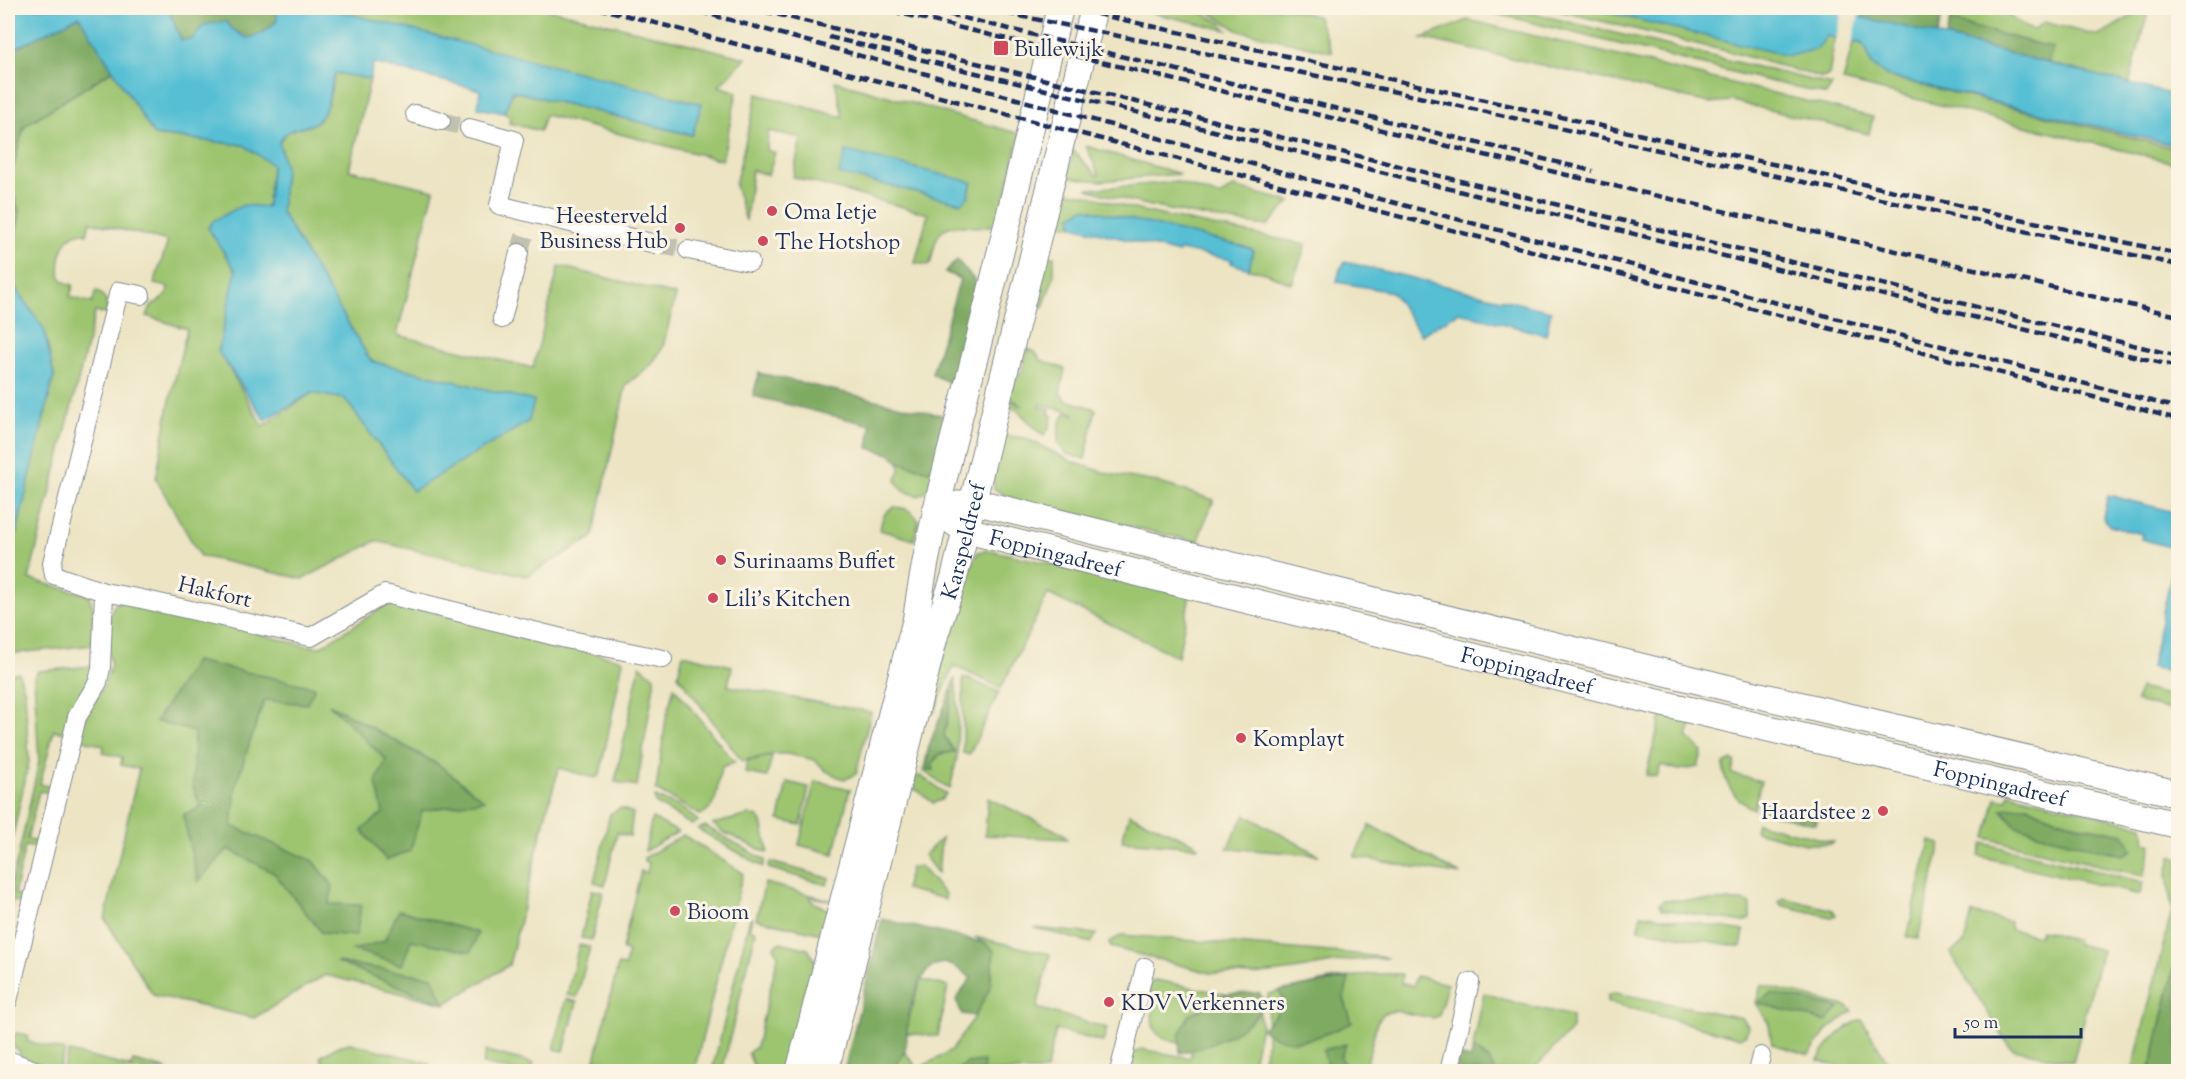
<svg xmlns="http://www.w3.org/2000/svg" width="2186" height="1079" font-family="'Sorts Mill Goudy',serif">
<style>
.green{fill:#9dc570;stroke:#5c7a67;stroke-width:1.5;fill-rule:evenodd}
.forest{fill:#7eaa62;stroke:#4c6c60;stroke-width:1.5}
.water{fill:#57bfd4;stroke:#397799;stroke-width:1.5}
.pier{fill:#ece4c3}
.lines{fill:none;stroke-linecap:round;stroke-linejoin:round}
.street-tunnel{stroke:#c2c0af;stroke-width:18;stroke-dasharray:18 9;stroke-linecap:butt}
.street-casing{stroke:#848a90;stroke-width:20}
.secondary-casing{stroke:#848a90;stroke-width:28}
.street{stroke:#fff;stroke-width:18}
.secondary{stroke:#fff;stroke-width:26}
.rail{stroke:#1b2f5e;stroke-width:4.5;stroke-dasharray:9 4.5;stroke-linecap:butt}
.poi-dot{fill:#d1495b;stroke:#fcf5e5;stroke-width:2}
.labels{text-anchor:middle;stroke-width:6;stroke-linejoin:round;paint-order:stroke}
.poi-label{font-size:22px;fill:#1b2f5e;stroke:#fcf5e5;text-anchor:start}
.street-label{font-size:22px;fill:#1b2f5e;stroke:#fcf5e5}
</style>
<rect width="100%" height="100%" fill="#fcf5e5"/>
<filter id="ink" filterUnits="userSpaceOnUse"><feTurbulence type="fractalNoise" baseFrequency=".0167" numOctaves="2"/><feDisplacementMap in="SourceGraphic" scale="12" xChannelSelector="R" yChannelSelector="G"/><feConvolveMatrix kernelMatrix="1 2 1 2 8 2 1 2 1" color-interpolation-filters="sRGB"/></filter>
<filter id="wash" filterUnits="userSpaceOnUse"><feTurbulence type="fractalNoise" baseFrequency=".008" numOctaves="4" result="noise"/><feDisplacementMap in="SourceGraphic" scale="24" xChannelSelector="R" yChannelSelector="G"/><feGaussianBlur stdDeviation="1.35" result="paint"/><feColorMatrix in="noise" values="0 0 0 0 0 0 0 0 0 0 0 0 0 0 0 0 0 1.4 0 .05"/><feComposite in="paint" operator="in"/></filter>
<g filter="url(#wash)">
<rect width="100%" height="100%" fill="#ece4c3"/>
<g class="green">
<path d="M327,8H544L746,58L719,86L737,92L722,160L545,115L540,131L509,123L510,117L504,113L513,91L692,135Z"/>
<path d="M1131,8H1193L1220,22L1227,30Z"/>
<path d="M1203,8H1285L1317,16L1332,52L1237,30Z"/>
<path d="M1485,8H1510L1832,85L1826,95L1485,11Z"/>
<path d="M1547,8H1589L1835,37L1829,75L1823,78L1734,53Z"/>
<path d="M1904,8H1944L1942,16Z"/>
<path d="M1953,8H2010L2009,16L2027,28L2034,30L2044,22L2098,36L2145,8H2149L2129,84L2048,63L2053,48L1950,21Z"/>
<path d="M1468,20L1873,117L1869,134L1732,101L1709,103L1422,38Z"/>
<path d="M1853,43H1861L1867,50L1871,64L1886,76L2178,149V164L1843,81Z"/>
<path d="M113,70L154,135L244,145L272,165L267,207L208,228L236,271L219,351L263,426L312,393L345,399L413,491L534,401L371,361L281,212L285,168L279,142C292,123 300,132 316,122C329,113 331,87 335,73L370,79L349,170L434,190L397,335L533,368L559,266L676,295L663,347L652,364L626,385L593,537L527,576L376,541L303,579L200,556L156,479L169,404L187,329L147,316L151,306L167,295L168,287L154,284L168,241L90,222L87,234C65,225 55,264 61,278C63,282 68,284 73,285L70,297L92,303L96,291C107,297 107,303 107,314L95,312L29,579L89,595L93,608V645L8,654V568L54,376L44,329L12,284L9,264L20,214L9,183L24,126Z"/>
<path d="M835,81L1020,134L999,222C978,235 950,215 938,236C934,244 933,255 930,264L928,265L915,263L928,214L793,177L801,138L768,131L767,150L775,153L768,175L752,170L746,221L735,185L757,94L843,117ZM840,174L972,182L968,197L961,203Z"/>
<path d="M1086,146L1180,174L1100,181L1068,177L1073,150L1097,176L1099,175Z"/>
<path d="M1177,182L1219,196L1234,187L1290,202L1267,226C1206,218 1145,207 1087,189Z"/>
<path d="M1063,192C1086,191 1109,203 1130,208C1188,222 1247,233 1306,244L1292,284L1266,273L1249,269L1253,250L1245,247L1084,208L1072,222L1073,226L1062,224C1053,216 1054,200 1063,192Z"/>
<path d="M1045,256H1054V276L1043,307L1038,305L1041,289L1037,267Z"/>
<path d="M1028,349L1035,352L1041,360L1065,369L1060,393L1066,400L1096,409L1085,459L1067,454L1058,444L1059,426L1065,413L1074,415V413L1041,404L1040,407L1050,409L1049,413L1052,416L1050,426L1044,436L1017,410L1007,406L1008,399L1023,407L1009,396V389L1022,371Z"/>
<path d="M1001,435L1025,438L1073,462L1109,474L1157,482L1214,500L1201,531L1199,542L1019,502L994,489L992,459Z"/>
<path d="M899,462L936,473L932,487L919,496L904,491L896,481L900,470Z"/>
<path d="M894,507C906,508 913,510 919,522L914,540L880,530C882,519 883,512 894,507Z"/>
<path d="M989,550L1190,595L1178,657L1048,594L1001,688L954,666L934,713L928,714L961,592L978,552Z"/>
<path d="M126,600L303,645L320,647L388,604H400L623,660L600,775L595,778L559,768L547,810L509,965L445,1004L325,975L254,1018L153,995L105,919L139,769L121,765L122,757L103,753L104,746L78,738L84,720L105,683L111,664L108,652L110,613L115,604Z"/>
<path d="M683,654L732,666L728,686L871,712L856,774L844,780L826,771L815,760L787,754H775L742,761L678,675Z"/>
<path d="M640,665L654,677V684L637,786L615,782Z"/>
<path d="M93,666L94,669L65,733L54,730L40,784L51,787L50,793L39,791L27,839L38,842L37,848L25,846L14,894L26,898L24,903L12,901L8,919V894L18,857L39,762L34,677L38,671Z"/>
<path d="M19,673L25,693L29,761L8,858V674Z"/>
<path d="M963,677L999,692L969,755L963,753Z"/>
<path d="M955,678L958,711L957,757L950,789L923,771L929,746L927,769L940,754L945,721L953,692L951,690Z"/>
<path d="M674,687L735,763L723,766C713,784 724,804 700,815L656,790L666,719Z"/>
<path d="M2140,688L2178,698V712L2136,701Z"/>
<path d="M1662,713L1694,720L1687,736L1702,752L1698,767L1679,770L1661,765L1657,777L1646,775Z"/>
<path d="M772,756L767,777L745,773L747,761Z"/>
<path d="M1731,760L1735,761L1732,774L1761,781L1754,809C1737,802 1722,783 1724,764Z"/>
<path d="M921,776L946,794L941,800L933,803L917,790L910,789L914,777Z"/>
<path d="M815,781L850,789L834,854L799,845Z"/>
<path d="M787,782L809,787L801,825L779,820Z"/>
<path d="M2009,793L2143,826L2145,842L2152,845L2144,876L1986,838L1996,798L2007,800Z"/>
<path d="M655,797L680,807L698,821L692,825L655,803Z"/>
<path d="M988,798L1064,834L1067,839L985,835Z"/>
<path d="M1762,801L1766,802L1769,809L1817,820L1816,824L1760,811Z"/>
<path d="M620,808L633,813L630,836L617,833L605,885L594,882L610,814Z"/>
<path d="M1129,814L1194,843L1198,847L1122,841Z"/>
<path d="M749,815L758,817L762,822L768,851L767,853L723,832L713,824Z"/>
<path d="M1245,815L1319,855L1227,848Z"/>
<path d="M652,818L678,832L645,851Z"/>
<path d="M1757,823L1833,842L1831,844H1806L1755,831Z"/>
<path d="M1370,825L1461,875L1354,857Z"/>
<path d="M705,826L765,860L763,867L698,829Z"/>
<path d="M683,835L743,873L694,1071H627L628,1067L595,1060L618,965L625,966L628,952L622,949L641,871L647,873L649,863L644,861V858Z"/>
<path d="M941,839L938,874L924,855Z"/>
<path d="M1930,841L1941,844L1918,939L1907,937Z"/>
<path d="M1983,843L2143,882L2140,895L1979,856Z"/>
<path d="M2171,856L2178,859V951L2150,1071L2132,1072L2172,910L2167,874Z"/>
<path d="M770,862L829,878L827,885L768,868Z"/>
<path d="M920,866L946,896L945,899L905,889L911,868Z"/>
<path d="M765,883L830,900L810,897V900L824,908L831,910L822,934L756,919Z"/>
<path d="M592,890L603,892L592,940L581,938Z"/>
<path d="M1783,898L1833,910L1836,915L1831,917L1781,905L1779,901Z"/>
<path d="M1664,900L1744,901L1750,904V919L1744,922L1662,909L1659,904Z"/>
<path d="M1972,913L2010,922V929L2039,936L2041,930L2076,940L2077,944L2102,950L2073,1062L2014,1049L2009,1046L1950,953L1964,943Z"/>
<path d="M1641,914L1744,931L1741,947L1638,929Z"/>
<path d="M750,918H752L749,929L756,931L722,1071H712Z"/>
<path d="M1034,928L1096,934H1097L1091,943Z"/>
<path d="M1122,935L1355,954L1388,958L1349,960L1294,970L1253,975L1210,973L1111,947L1109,942Z"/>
<path d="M975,937L1050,954L1037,1008L1107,1028L1103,1042L1056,1030L1046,1071L892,1072L905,1052L918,1069L952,1050L975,1016L990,988L994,951Z"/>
<path d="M781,942L808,949L816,962L792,1060C780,1072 768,1072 753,1065L748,1053L756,1047L778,956L774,946Z"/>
<path d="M579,945L590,947L577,997L567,995Z"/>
<path d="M1372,974H1402L1401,983L1413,986L1416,976L1447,984L1439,1016L1433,1018L1395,1011L1384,1013L1377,1022L1365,1071L1260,1072L1267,1042L1268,994L1335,979Z"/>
<path d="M921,980L948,986L938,1036L904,1033Z"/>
<path d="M1156,980L1239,997L1258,996L1261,1026L1251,1071L1124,1072L1133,1053L1141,1049L1190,1058L1193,1046C1153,1038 1148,1035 1155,994L1146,991L1149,983Z"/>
<path d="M1761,985L1846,1006L1853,1011L1828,1029L1809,1055L1772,1044L1769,1024L1756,1003Z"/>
<path d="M1484,993L1513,1002L1572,1016V1029L1532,1071H1495L1489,1060L1473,1047Z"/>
<path d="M1616,993L1742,1018L1748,1026L1746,1034L1740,1038L1608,1002V994Z"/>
<path d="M566,999L577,1002L564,1051L554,1049Z"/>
<path d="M1859,1020H1862L1893,1071H1849L1818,1060C1830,1040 1839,1032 1859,1020Z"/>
<path d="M16,1033L28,1035L27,1041L65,1051L58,1071L19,1056L20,1052L12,1045V1038Z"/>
<path d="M350,1043L430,1063L427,1071H317L325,1067L320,1057L338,1046Z"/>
<path d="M486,1051L534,1063L530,1071H513L483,1064Z"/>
<path d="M69,1052L131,1067L133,1061L169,1070L62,1071Z"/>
</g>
<g class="forest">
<path d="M168,8H276L277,20C268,30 260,36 247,38L232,29L193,40H181Z"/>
<path d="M1861,8H1904L1942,16L1937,35L1864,19L1860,12Z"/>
<path d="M79,16L113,70L24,126L9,183L20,214L9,264L12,284L8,277V52Z"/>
<path d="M1950,21L2053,48L2048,63L1946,37Z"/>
<path d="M957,260L976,282L952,384L932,374L960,279L945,272Z"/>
<path d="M759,373L950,417L936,473L899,462L890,454L868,448L871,425L753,396Z"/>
<path d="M195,661L315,687L307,704L264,700L236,784L232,826L314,861L333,886L329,904L361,905L356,936L322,933L274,873L228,849L198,882L183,815L201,807L193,787L194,732L156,721Z"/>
<path d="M951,690L953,692L944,736L955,752L940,754L932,763L934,770H927L929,746Z"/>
<path d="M329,704L439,765L484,800L422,811L410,851L386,860L362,830L383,813L376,782L386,760Z"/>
<path d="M2027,806C2057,822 2091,828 2124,834L2132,850L2123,855L2049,837L2015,825L2001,809Z"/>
<path d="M399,910L478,933L471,952L411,940L402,965L353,950L384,941Z"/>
<path d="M882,919L985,943L994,951L990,988L975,1016L962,1014L956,1000L971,978L954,966L944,963L935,965L928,970L919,983L909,1011L905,1052L892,1071H844Z"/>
<path d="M2178,951V1071H2150L2175,966Z"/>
<path d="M336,962L432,977L445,1004Z"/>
<path d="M1349,978L1344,998L1352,1023C1319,1036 1294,1053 1262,1029L1276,1014L1284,1000L1279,991Z"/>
<path d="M1259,993L1264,1000C1262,1005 1260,1012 1256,1016C1235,1036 1207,1047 1180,1053L1179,1036L1189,1015L1229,994Z"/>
<path d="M1771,993L1839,1008L1826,1022L1758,1003Z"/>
<path d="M1346,1044L1340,1058L1349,1071H1329L1323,1050Z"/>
<path d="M1473,1047L1489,1060L1495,1071L1455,1072L1458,1056L1471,1059Z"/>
<path d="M984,1061L983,1071H956L967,1063Z"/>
</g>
<g class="water">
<path d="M8,8H168L181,40L193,39L204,25L226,21L232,29L247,38C260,36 268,30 277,21L276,8H327L702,104L692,135L513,91L504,113L478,108L480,90L373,63L370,79L335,73C330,88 329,113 316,122C300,132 291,123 279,142L285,168L281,212L371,361L534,401L529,421L413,491L345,399L312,393L265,420L218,351L236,271L208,228L213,221L243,205L267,207L272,165L244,145L154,135L79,16L8,52Z"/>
<path d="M1589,8H1833L1841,13L1893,24L2178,96V146L1886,76L1871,64L1867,50L1861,43L1827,36L1817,49L1789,56Z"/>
<path d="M846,151L972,182L968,197L961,203L839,174Z"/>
<path d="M1084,208L1245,247L1253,250L1249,269L1231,263L1232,260L1180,250L1179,253L1073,226L1071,216Z"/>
<path d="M1345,262L1551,311L1546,335L1459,312L1421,335L1392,292L1337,282L1340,269Z"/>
<path d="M8,277L44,329L54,376L8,568Z"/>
<path d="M2108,495L2178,513V651L2174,672L2151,667L2177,549L2141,539L2142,534L2110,526L2103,517Z"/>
</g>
<path class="pier" d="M1842,11L1859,15L1852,44L1836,40Z"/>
</g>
<g filter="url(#ink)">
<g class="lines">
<g class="street-tunnel">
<path d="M441,121L469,128"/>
<path d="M659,245L688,250"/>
<path d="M519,253L527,227"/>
</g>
<defs>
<g id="street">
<path d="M415,114L441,121"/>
<path d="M469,128L514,140L499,205L659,245"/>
<path d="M688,250L750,262"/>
<path d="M141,295L119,291L52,563L54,575L104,592L137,598L311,637L385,594L566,639L663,659"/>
<path d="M502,319L519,253"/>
<path d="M8,1001L77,717L98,682L101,668L104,592"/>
<path d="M8,1060L39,1072"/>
<path d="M1119,1072L1145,967"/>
<path d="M1449,1072L1470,982"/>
<path d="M1757,1072L1761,1056"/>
</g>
<g id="secondary">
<path id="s1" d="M936,510L965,530L1656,702L2178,825"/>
<path d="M936,510L972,501L1732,689L2178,794"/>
<path d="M799,1072L916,619C929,526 955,435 978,344C1006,232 1033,120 1060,8"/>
<path id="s2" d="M825,1072L935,635L954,578L1094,8"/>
</g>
</defs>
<use href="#street" class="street-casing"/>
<use href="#secondary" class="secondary-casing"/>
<use href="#street" class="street"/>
<use href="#secondary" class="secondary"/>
<g class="rail">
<path d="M598,8L2178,419"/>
<path d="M687,8L1365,195L2178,408"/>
<path d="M751,8L2178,356"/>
<path d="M879,8L1567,175L2178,316"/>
<path d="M923,8L1593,171"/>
<path d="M980,8L1387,90L2178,265"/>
<path d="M1070,8L2178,254"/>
<path d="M829,37L2178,367"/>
</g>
</g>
</g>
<g class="poi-dot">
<rect x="993" y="40" width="16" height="16" rx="3"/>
<circle cx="772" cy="211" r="6"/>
<circle cx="680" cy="228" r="6"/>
<circle cx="763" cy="241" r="6"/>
<circle cx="721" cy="560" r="6"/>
<circle cx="713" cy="598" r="6"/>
<circle cx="1241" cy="738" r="6"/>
<circle cx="1883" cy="811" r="6"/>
<circle cx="675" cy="911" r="6"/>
<circle cx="1109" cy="1002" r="6"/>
</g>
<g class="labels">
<g class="poi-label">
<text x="1014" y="56">Bullewijk</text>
<text x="784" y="219">Oma Ietje</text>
<text x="668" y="223" text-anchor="end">Heesterveld<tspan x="668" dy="25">Business Hub</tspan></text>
<text x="775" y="249">The Hotshop</text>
<text x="733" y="568">Surinaams Buffet</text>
<text x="725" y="606">Lili's Kitchen</text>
<text x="1253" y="746">Komplayt</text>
<text x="1871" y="819" text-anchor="end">Haardstee 2</text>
<text x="687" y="919">Bioom</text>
<text x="1121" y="1010">KDV Verkenners</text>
</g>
<g class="street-label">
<text dy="8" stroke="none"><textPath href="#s2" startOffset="549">Karspeldreef</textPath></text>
<text dy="8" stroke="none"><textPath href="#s1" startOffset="129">Foppingadreef</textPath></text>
<text transform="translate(215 591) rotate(13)" y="8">Hakfort</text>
<text dy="8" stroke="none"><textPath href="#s1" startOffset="615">Foppingadreef</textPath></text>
<text dy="8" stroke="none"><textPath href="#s1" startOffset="1101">Foppingadreef</textPath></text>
</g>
</g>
<rect width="2186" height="1079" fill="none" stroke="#fcf5e5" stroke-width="30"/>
<path d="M1955 1028v9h126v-9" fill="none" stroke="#1b2f5e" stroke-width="3"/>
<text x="1964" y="1028" font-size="18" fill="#1b2f5e" stroke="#fcf5e5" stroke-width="4.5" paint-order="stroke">50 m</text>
</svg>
